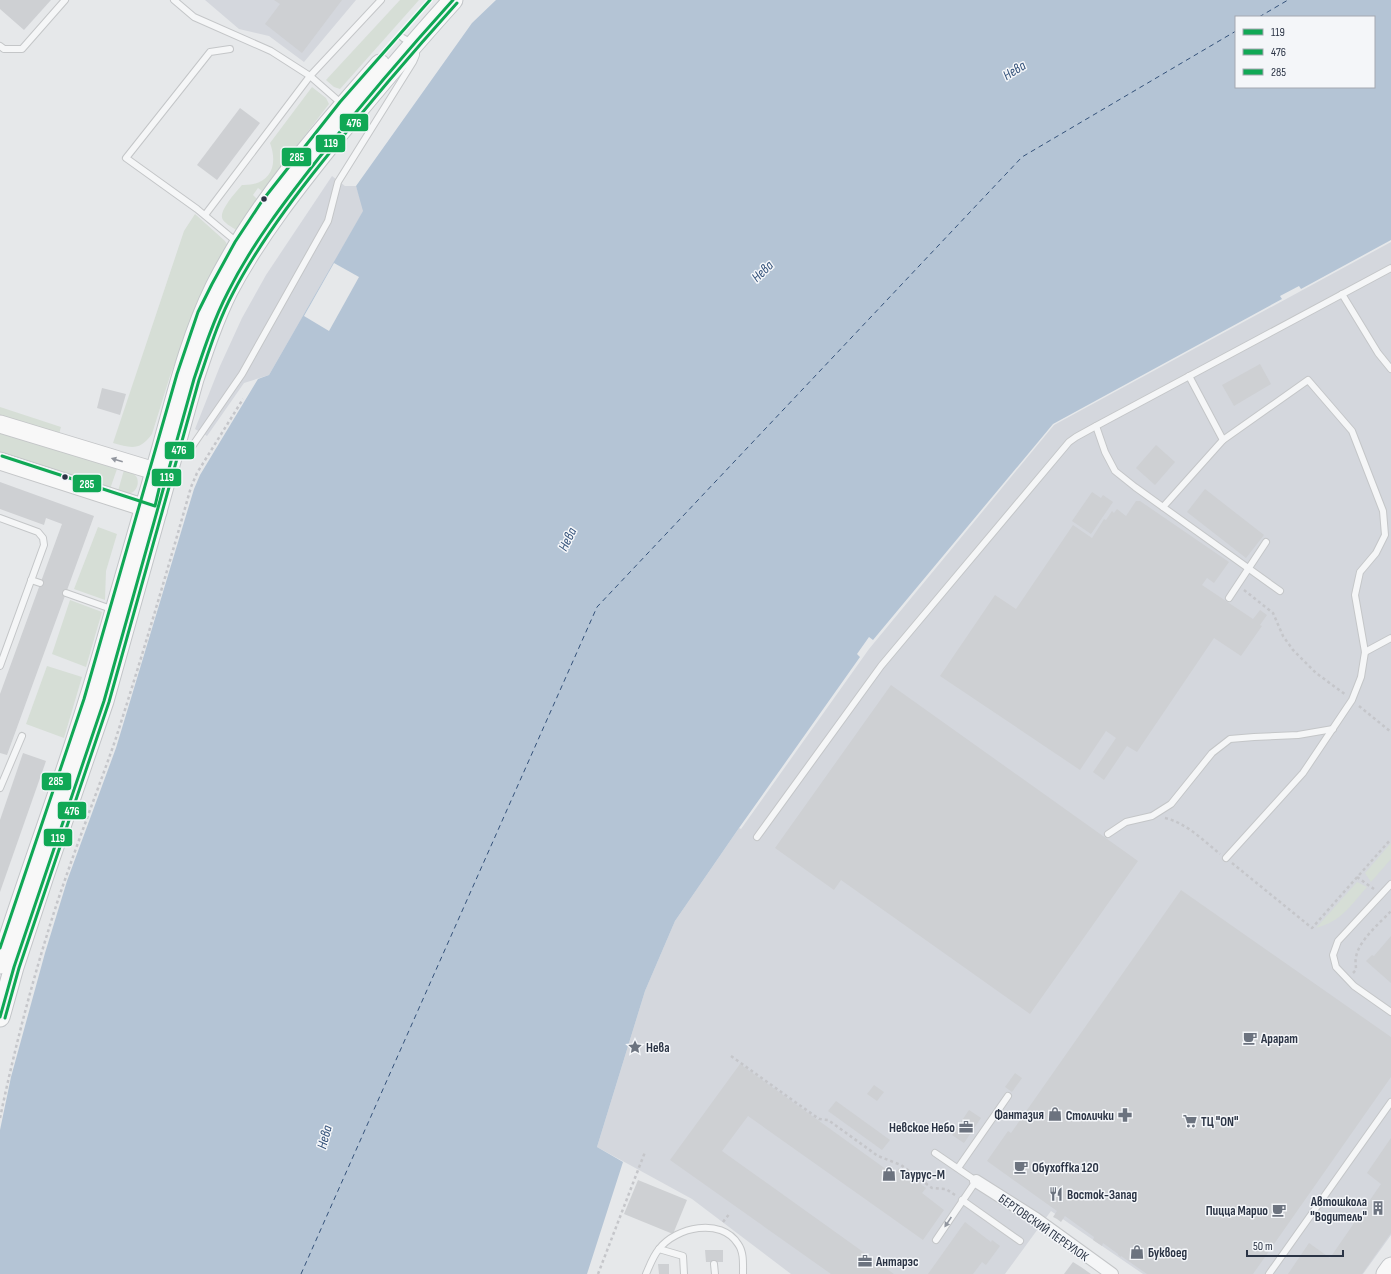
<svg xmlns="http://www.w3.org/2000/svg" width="1391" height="1274" font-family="'Sofia Sans Condensed',sans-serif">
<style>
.built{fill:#d4d7dd}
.green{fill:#d6ded6}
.water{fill:#b4c4d5;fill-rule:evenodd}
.pier{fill:#e6e8ea}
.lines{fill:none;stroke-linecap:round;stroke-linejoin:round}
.ferry{stroke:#34527a;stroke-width:1;stroke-dasharray:5 4;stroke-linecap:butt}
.building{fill:#ced0d3}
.lane-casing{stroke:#c4c6c8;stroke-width:8}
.street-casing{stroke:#c4c6c8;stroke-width:14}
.secondary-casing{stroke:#c4c6c8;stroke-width:19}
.primary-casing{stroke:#c2c5c8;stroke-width:21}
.path{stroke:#c5c6ca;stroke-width:2.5;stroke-dasharray:3 3;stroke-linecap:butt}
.lane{stroke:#f5f6f7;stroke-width:6}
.street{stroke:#f5f6f7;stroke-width:12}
.secondary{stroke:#f8f8f8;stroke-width:17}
.primary{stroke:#f8f8f8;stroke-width:19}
.bus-1-casing{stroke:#f4f6f9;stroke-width:6}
.bus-2-casing{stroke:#f4f6f9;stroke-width:6}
.bus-3-casing{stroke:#f4f6f9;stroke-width:6}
.bus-1{stroke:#10a855;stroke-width:3}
.bus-2{stroke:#10a855;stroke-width:3}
.bus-3{stroke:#10a855;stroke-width:3}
.oneway{fill:#92969e}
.oneway2{fill:#90959e}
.bus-dot{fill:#2b3445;stroke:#f4f6f9;stroke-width:1.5}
.labels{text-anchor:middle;stroke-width:3;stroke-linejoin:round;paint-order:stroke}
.poi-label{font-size:13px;font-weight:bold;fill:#2b3445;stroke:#f4f6f9;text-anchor:start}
.street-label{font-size:13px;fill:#2b3445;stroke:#f4f6f9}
.water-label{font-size:14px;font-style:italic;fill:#34527a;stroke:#f4f6f9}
.line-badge{stroke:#f4f6f9;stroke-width:1.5}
.badge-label{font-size:11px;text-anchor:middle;font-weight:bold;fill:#fff}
</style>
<rect width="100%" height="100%" fill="#e6e8ea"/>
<g class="built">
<path d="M205,0H356L304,62L269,36L239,29Z"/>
<path d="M332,176L345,186H356L364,210L269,375L244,383L207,436L195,429L220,366L242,318L266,275Z"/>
<path d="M1391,242V1235L1363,1274H1143L1051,1211L1005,1274H791L692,1199L597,1147L645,991L675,921L739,828L741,829L869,649L1054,425Z"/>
</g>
<g class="green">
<path d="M400,0H419L340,89L334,87L326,80Z"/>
<path d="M312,87L326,98L329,104L262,191L258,188L253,195L257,199L236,230C232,227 226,224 223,220C217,212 237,191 242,185C269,186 279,167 270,143Z"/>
<path d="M195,214L225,241L228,246L194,313L170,376L152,434C140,451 131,448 113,443L184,231Z"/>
<path d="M0,407L61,427L59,434L0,415Z"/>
<path d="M0,432L117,469L110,489L0,454Z"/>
<path d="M124,470C128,472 133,473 136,476C140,482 137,491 131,493C127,494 122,492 118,491Z"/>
<path d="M98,527L117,534L106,571L105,600L74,589Z"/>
<path d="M70,600L102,612L86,667L52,654Z"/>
<path d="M47,666L82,677L64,738L26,724Z"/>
<path d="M1391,843V859L1371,882L1365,873Z"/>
<path d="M1357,882L1367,887C1350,906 1342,921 1316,928Z"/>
</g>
<path class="water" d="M496,0H1391V240L1301,289L1299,286L1280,296L1282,299L1053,424L873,640L869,637L857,654L860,657L739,828L675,921L645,991L597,1147L623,1162L587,1274H0V1130L11,1077L45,953L67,881L116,748L194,489L200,475L258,379L269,375L363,211L356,186L472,23ZM1236,17H1374V87H1236Z"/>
<path class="pier" d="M334,263L359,277L329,331L304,316Z"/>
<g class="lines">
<g class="ferry">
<path d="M1259,17L1288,0"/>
<path d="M301,1274L597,607L1022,157L1236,31"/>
</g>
</g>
<g class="building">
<path d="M0,0H51L24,30L0,9Z"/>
<path d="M274,0H342L302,53L265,24L280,4Z"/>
<path d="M240,108L260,123L217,180L197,165Z"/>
<path d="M1260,364L1271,384L1234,406L1222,385Z"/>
<path d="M102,388L126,394L120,415L97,408Z"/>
<path d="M1156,445L1175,462L1155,485L1136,468Z"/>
<path d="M0,482L94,516L7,755L0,753V694L62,524L46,518L44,525L0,509Z"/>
<path d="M1205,489L1264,535L1246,558L1187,512Z"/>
<path d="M1092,492L1101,498L1103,495L1113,502L1091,534L1072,521Z"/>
<path d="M1136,501H1140L1229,562L1214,583L1207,578L1202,585L1253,619L1260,610L1267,615L1260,625L1262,626L1241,656L1214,638L1137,752L1127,746L1104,780L1093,772L1116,738L1106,731L1080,770L940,676L995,595L1016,609L1073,525L1092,538L1104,519L1106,520L1112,511L1114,513L1117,509L1126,516Z"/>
<path d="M891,685L1138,861L1030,1014L841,880L834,890L775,848Z"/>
<path d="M23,753L46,761L0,892V820Z"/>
<path d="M1181,890L1391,1037V1077L1253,1274H1147L1121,1256V1257L1118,1255V1254L1103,1243L1102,1246L1093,1240L1094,1237L1065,1216L1061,1222L1057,1219L1053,1217L1057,1211L987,1161L1008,1131L1011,1133Z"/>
<path d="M1391,936V983L1366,961L1372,955L1374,956Z"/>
<path d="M740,1064L894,1175L899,1168L926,1188L922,1193L944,1210L923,1240L748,1116L722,1151L894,1274H831L670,1160Z"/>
<path d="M1015,1073L1022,1078L1012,1092L1005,1087Z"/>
<path d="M874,1085L884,1092L877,1101L867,1094Z"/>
<path d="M836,1101L890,1140L882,1150L828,1111Z"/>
<path d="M969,1110L981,1118L964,1143L952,1135Z"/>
<path d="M1391,1138V1233L1362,1274H1288L1309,1243L1330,1258L1381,1184L1367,1173Z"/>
<path d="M638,1180L687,1200L673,1234L624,1214Z"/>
<path d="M965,1222L991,1242L992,1240L1000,1246L986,1265L982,1262L973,1274H928Z"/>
<path d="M705,1250H723V1262H706Z"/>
<path d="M1073,1262L1081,1267L1091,1274H1064Z"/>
<path d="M658,1264H669V1274H659Z"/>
</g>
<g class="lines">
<defs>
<g id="lane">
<path d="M174,0L194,17L271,51L310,76L342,104"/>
<path d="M403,38L413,44"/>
<path d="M0,46L4,49H22L65,0"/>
<path d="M230,49L210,52L126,158L197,209L238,243"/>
<path d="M205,215L310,76L381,0"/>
<path d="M1342,294L1378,353L1391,369"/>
<path d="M1189,376L1223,440"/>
<path d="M1096,426L1105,452L1115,471L1135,487L1280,591"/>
<path d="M175,454C183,455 186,454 191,448L242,374L328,221L338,182L413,62L416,55V51"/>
<path d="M1163,507L1223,440L1308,380L1352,431L1383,511L1385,535L1376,553L1360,572L1355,595L1365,652L1361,677L1352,700L1303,773L1226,858"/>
<path d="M0,518L38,532L43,538L44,545L0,666"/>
<path d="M31,580L40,583"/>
<path d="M66,593L114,610"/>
<path d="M1229,598L1266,542"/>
<path d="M1365,652L1391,638"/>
<path d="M0,788L22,736"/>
<path d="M1108,834L1126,822L1152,816L1171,804L1212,753L1230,739L1254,737L1298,735L1333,729"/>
<path d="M757,837L881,666L1069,442L1076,437L1096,426L1391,268"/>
<path d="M1391,884L1338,941L1333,955L1336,967L1354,986L1391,1012"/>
<path d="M935,1153L976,1181L936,1240"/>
<path d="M958,1168L1008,1096"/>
<path d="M962,1200L1020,1241"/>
<path d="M659,1249L683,1256L684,1274"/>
<path d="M714,1264L715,1274"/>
<path d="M646,1274C650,1265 653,1256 659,1249C676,1227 721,1217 738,1244C744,1252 743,1264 743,1274"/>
<path d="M1269,1274L1391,1102"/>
</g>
<path id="street" d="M976,1181L1036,1219L1112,1274"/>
<g id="secondary">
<path d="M0,424L168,475"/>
<path d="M0,461L158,512"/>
</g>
<g id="primary">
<path d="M0,964C35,855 76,749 107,638C125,575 144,511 162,447C177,393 190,338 215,287C256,205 320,132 380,64"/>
<path d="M0,1017L14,967L44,876L104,701L194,379C204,349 214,319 228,291C258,234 299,183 339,133C376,88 414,43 453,0"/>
<path d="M1386,1274L1391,1267"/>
</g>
</defs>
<use href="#lane" class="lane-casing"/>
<use href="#street" class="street-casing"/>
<use href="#secondary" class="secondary-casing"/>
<use href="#primary" class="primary-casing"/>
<g class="path">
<path d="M1244,590L1273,613L1283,636L1293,650L1316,673L1346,695"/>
<path d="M1359,706L1391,732"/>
<path d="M1165,818C1186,823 1203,840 1220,854"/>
<path d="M1232,863L1312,928L1391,839"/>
<path d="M1357,877L1374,889"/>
<path d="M1353,973L1356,970C1356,965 1355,961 1356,957C1359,940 1380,923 1391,911"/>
<path d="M731,1056L819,1119L828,1120L878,1156L901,1165L932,1188L946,1189L955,1195"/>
<path d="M0,1118C15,1046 34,974 57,903C75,849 96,795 115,741C142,657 167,572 191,487L197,473L243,399"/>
<path d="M723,1222L730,1213"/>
<path d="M598,1274L645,1152"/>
</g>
<use href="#lane" class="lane"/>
<use href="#street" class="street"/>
<use href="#secondary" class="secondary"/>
<use href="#primary" class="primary"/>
<defs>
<path id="bus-1" d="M0,1017L14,967L104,701L194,379C204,349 214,319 228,292C252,244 285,201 318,159C361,105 406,52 453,0"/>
<path id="bus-2" d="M5,1018L19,968L109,702L199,380C209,351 218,321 233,293C258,245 290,202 323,161C366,107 411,54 457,3"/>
<g id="bus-3">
<path d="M2,456L155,506L159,489"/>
<path d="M0,948L84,699L177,374L198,312L212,284L235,242L262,201L340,102L430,0"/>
</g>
</defs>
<use href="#bus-1" class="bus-1-casing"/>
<use href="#bus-2" class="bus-2-casing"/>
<use href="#bus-3" class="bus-3-casing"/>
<use href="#bus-1" class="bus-1"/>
<use href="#bus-2" class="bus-2"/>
<use href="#bus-3" class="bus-3"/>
</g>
<defs><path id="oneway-solid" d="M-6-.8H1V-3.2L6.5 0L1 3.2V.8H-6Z"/></defs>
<use class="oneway" href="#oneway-solid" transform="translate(117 460) rotate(-163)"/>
<use class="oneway2" href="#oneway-solid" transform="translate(948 1222) rotate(124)"/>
<defs>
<symbol id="cafe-bare" viewBox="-9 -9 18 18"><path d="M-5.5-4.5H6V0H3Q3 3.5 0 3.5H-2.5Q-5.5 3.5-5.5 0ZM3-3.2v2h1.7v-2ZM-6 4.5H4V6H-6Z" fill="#6c737f" stroke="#f4f6f9" stroke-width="2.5" paint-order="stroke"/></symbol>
<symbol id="sight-bare" viewBox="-9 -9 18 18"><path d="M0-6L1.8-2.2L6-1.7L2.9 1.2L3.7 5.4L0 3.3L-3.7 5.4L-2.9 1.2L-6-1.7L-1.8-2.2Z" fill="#6c737f" stroke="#f4f6f9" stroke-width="2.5" paint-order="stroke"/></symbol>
<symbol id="shop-bare" viewBox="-9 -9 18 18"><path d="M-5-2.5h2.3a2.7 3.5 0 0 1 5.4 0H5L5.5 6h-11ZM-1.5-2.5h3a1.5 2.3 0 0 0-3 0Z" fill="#6c737f" stroke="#f4f6f9" stroke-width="2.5" paint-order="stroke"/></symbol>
<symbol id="pharmacy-bare" viewBox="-9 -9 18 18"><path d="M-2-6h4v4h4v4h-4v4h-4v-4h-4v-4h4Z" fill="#6c737f" stroke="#f4f6f9" stroke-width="2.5" paint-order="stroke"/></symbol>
<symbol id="supermarket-bare" viewBox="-9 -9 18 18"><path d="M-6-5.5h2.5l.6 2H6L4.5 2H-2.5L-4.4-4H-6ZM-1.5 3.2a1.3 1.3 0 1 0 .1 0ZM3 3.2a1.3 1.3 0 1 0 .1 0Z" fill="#6c737f" stroke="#f4f6f9" stroke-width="2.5" paint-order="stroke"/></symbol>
<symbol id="office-bare" viewBox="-9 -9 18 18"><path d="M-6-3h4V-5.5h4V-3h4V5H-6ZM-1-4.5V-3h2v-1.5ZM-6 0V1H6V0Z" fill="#6c737f" stroke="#f4f6f9" stroke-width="2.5" paint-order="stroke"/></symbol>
<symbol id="restaurant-bare" viewBox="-9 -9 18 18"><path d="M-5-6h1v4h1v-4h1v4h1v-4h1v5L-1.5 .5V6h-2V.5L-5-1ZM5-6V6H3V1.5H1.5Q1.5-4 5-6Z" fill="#6c737f" stroke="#f4f6f9" stroke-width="2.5" paint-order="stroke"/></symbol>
<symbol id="building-bare" viewBox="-9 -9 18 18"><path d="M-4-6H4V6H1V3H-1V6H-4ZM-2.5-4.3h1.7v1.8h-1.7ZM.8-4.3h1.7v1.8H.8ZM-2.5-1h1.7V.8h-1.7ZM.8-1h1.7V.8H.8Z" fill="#6c737f" stroke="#f4f6f9" stroke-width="2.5" paint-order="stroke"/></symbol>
</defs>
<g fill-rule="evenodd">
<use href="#cafe-bare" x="1240" y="1028" width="20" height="20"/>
<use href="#sight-bare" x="625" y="1037" width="20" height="20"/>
<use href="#shop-bare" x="1045" y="1104" width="20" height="20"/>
<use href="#pharmacy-bare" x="1115" y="1105" width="20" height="20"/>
<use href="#supermarket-bare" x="1180" y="1111" width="20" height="20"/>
<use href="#office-bare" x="956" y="1117" width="20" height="20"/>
<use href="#cafe-bare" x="1011" y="1157" width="20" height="20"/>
<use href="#shop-bare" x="879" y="1164" width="20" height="20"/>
<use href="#restaurant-bare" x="1046" y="1184" width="20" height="20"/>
<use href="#building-bare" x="1368" y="1198" width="20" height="20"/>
<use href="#cafe-bare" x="1269" y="1200" width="20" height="20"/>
<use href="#shop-bare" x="1127" y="1242" width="20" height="20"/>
<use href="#office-bare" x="855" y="1251" width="20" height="20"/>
</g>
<g class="bus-dot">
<circle cx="264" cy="199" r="3.5"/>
<circle cx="65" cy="477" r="3.5"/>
</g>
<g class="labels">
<g class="poi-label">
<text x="1261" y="1043">Арарат</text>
<text x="646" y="1052">Нева</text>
<text x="1044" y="1119" text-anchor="end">Фантазия</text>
<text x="1114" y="1120" text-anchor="end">Столички</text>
<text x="1201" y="1126">ТЦ "ON"</text>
<text x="955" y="1132" text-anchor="end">Невское Небо</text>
<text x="1032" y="1172">Обухоffка 120</text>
<text x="900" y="1179">Таурус-М</text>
<text x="1067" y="1199">Восток-Запад</text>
<text x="1367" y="1206" text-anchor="end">Автошкола<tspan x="1367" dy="15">"Водитель"</tspan></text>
<text x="1268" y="1215" text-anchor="end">Пицца Марио</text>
<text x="1148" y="1257">Буквоед</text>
<text x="876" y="1266">Антарэс</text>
</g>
<g class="street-label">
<text transform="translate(1044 1227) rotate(35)" y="5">БЕРТОВСКИЙ ПЕРЕУЛОК</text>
</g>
<g class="water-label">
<text transform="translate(1014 70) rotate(-32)" y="5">Нева</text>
<text transform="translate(762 271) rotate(-44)" y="5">Нева</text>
<text transform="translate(567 539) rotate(-64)" y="5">Нева</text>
<text transform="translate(324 1137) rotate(-75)" y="5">Нева</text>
</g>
</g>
<g class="line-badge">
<rect x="339" y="113" width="30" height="19" rx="4" fill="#10a855"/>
<rect x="315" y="134" width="31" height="19" rx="4" fill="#10a855"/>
<rect x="281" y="147" width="31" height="20" rx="4" fill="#10a855"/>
<rect x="164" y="441" width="31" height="19" rx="4" fill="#10a855"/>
<rect x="151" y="468" width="31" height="19" rx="4" fill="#10a855"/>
<rect x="72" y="474" width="30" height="19" rx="4" fill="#10a855"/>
<rect x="41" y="772" width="31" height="19" rx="4" fill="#10a855"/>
<rect x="57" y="801" width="30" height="19" rx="4" fill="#10a855"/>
<rect x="43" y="828" width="30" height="19" rx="4" fill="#10a855"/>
</g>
<g class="badge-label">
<text x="354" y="127">476</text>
<text x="331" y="147">119</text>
<text x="297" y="161">285</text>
<text x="179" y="454">476</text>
<text x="167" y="481">119</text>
<text x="87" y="488">285</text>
<text x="56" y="785">285</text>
<text x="72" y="815">476</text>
<text x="58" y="842">119</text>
</g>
<rect x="1235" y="16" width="140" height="72" fill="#f4f6f9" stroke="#a4a8b1"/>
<rect x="1243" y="29" width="20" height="6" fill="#10a855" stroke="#a4a8b1"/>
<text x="1271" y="36" font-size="12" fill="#2b3445">119</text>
<rect x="1243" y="49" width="20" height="6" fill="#10a855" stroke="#a4a8b1"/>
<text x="1271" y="56" font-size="12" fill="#2b3445">476</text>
<rect x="1243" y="69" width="20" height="6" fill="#10a855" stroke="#a4a8b1"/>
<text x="1271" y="76" font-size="12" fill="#2b3445">285</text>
<path d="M1247 1250v6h96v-6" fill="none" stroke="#2b3445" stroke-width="2"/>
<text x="1253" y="1250" font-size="12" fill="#2b3445" stroke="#f4f6f9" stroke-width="3" paint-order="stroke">50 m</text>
</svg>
